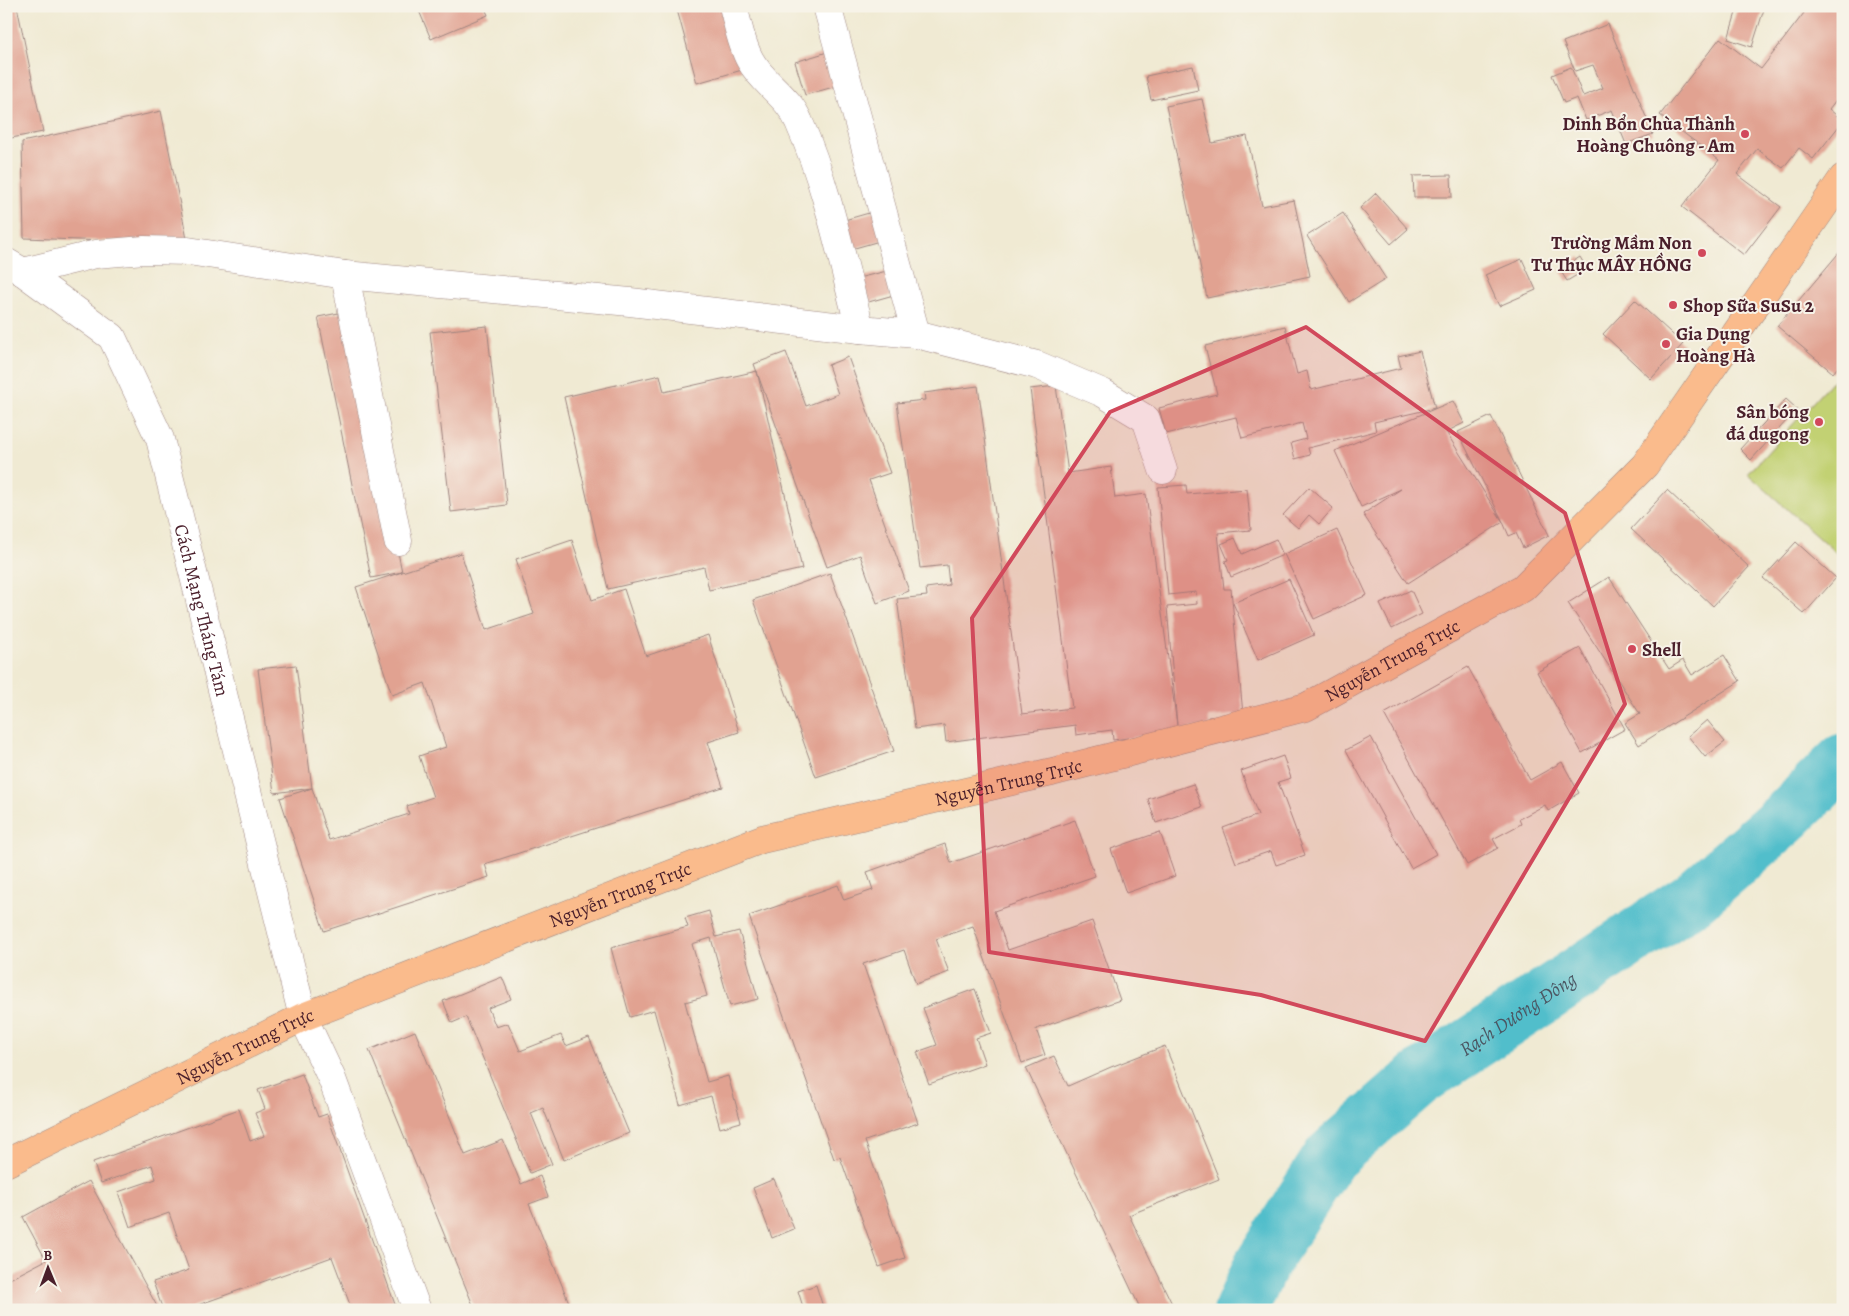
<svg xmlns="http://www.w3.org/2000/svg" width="1849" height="1316" font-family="Alegreya,serif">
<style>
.green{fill:#c2d173;stroke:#86784f}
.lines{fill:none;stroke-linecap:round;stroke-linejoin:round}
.river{stroke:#51becb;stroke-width:55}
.building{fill:#e1a291}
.minor-casing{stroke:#9d847f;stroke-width:29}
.major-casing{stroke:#9d847f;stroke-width:29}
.minor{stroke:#fff;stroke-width:28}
.major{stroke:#fabb8c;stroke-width:28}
.marked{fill:#d1495b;fill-opacity:0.2;stroke:#d1495b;stroke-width:4;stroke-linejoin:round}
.poi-dot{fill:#d1495b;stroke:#f7f3e8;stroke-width:2}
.labels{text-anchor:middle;stroke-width:4;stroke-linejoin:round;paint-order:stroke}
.poi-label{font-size:19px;font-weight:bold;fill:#4a1f2b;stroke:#f7f3e8;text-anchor:end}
.street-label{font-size:19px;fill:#4a1f2b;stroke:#f7f3e8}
.water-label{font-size:20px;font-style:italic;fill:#4c5763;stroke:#f7f3e8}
</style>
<rect width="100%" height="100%" fill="#f7f3e8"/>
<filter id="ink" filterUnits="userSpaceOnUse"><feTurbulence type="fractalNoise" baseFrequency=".02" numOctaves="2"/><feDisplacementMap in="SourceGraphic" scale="10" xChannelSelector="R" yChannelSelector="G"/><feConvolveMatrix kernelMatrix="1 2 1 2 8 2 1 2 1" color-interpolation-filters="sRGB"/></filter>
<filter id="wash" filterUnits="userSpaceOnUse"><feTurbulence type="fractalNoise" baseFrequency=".0096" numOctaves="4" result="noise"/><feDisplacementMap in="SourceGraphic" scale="20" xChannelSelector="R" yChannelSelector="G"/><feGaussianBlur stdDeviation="1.12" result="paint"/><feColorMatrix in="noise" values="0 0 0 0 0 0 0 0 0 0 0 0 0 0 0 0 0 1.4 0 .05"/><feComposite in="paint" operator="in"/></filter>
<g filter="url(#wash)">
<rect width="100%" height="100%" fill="#f0ead3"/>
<path class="green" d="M1843,369V559L1748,474Z"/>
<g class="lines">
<path class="river" id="s1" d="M1241,1310L1260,1267L1330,1157L1419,1079L1693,898L1786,817L1843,761"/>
</g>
<g id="blocks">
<g class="building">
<path d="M6,6H17L43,132L6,139Z"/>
<path d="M417,6H484L488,15L431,39Z"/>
<path d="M676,6H725L742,70L697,83Z"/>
<path d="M1738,6H1765L1752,47L1728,39Z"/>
<path d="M1799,6H1843V99L1839,96L1829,109L1843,121L1813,159L1799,148L1783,168L1757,149L1737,174L1781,207L1744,255L1682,207L1719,160L1660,115L1720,38L1761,69L1804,13L1798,8Z"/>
<path d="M1608,24L1653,134L1626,144L1612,110L1586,120L1577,98L1564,103L1552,75L1571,67L1583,96L1603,88L1593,65L1575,71L1563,42Z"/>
<path d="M834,50L844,84L805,95L795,62Z"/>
<path d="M1193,66L1198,90L1151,100L1146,76Z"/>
<path d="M1202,99L1212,143L1247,136L1262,206L1294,200L1310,276L1207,298L1166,106Z"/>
<path d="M161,111L188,244L24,238L22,142Z"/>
<path d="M1451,175L1452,197H1414L1413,176Z"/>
<path d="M1376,193L1408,229L1391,244L1360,208Z"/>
<path d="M876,211L883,240L848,250L841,221Z"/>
<path d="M1343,213L1386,279L1349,302L1307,236Z"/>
<path d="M1843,248V361L1833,373L1777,326Z"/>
<path d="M1580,257L1587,269L1567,281L1560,270Z"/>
<path d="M1522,259L1536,290L1499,306L1485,275Z"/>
<path d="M891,270L897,294L865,303L858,278Z"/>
<path d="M1635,300L1683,344L1651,379L1603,334Z"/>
<path d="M349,311L402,572L461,553L486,630L534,614L516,559L572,540L592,600L624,589L646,656L708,635L739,732L708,742L723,787L485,864L489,877L324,931L280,798L312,788L329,840L409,814L407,806L433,797L419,756L446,747L425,683L392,695L356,587L402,572L371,578L318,317Z"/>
<path d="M487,326L507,505L451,512L430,332Z"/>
<path d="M1285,326L1297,374L1307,371L1311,390L1401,368L1398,356L1420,351L1435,408L1374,422L1376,431L1308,448L1310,455L1295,459L1291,443L1306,439L1302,423L1242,438L1236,417L1166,434L1159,408L1217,394L1205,346Z"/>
<path d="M786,352L806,406L838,394L828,365L848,357L890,473L869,480L909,591L877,603L860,555L827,567L754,364Z"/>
<path d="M757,371L802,569L709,590L704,567L608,589L564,397L660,375L664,392Z"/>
<path d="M978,386L1022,714L1072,708L1030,389L1056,386L1068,473L1111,467L1115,498L1146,494L1177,725L1167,607L1197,604L1196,592L1168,595L1158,487L1186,485L1187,494L1247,489L1251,530L1218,533L1224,589H1231L1243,714L1208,717L1209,725L1178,731L1113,740L1112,730L1076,735L1075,725L946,742L944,725L915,729L897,599L927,596L926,588L949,585L947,565L920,568L897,403L925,400L924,393Z"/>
<path d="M1786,399L1797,409L1751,460L1740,449Z"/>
<path d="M1453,401L1464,423L1446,432L1503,522L1458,432L1491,416L1549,535L1523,548L1516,533L1509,536L1503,522L1408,583L1363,514L1401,489L1361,507L1335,451Z"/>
<path d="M1309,487L1333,508L1319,524L1309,515L1298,528L1283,515Z"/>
<path d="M1667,490L1749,567L1713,606L1631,529Z"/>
<path d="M1337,530L1367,595L1314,619L1284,554Z"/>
<path d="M1235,538L1242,554L1276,539L1283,555L1231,577L1225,561L1228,560L1221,544Z"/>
<path d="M1796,542L1836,578L1804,614L1763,578Z"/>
<path d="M830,573L894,751L816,777L753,600Z"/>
<path d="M1609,577L1669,669L1683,660L1692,675L1724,655L1740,681L1639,745L1625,723L1640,714L1568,603Z"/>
<path d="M1289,579L1314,635L1258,660L1233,603Z"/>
<path d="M1411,590L1422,614L1392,629L1380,604Z"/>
<path d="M1580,648L1625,729L1582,753L1537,672Z"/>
<path d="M296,665L312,788L274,793L258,669Z"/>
<path d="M1468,667L1530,780L1562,762L1579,793L1548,811L1545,805L1519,819L1521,824L1493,839L1498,848L1467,865L1384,714Z"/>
<path d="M1707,720L1725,742L1705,757L1688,736Z"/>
<path d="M1371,737L1436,854L1411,868L1346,750Z"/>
<path d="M1283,756L1291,778L1278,782L1305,855L1276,865L1271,851L1236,863L1223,828L1258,815L1241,771Z"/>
<path d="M1193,784L1202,807L1156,823L1148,799Z"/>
<path d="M1075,820L1095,876L994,911L1008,950L1092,921L1120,1000L1036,1029L1045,1055L1022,1063L973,926L936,939L949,972L916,984L904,950L863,964L918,1123L865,1141L905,1258L879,1267L840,1157L834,1159L749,916L838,885L844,900L873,890L867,872L945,844L951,863Z"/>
<path d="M1160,832L1175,876L1126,893L1111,849Z"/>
<path d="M709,911L716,937L739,931L758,999L730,1006L711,938L692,944L707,996L685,1002L707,1082L728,1076L741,1122L720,1128L711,1096L680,1105L654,1010L630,1017L611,948L688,927L685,918Z"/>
<path d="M502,977L511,999L488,1008L496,1027L508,1023L520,1051L561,1035L566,1046L589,1037L629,1133L564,1160L543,1108L531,1113L552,1164L530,1173L466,1017L452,1023L443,1001Z"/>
<path d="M975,989L991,1033L976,1038L985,1064L929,1084L917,1052L937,1045L923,1008Z"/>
<path d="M415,1031L465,1155L503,1140L521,1184L540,1176L548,1197L529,1204L572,1310H475L369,1050Z"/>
<path d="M1165,1046L1219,1179L1129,1215L1175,1310H1141L1026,1068L1054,1056L1068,1086L1111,1067Z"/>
<path d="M302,1074L318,1117L327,1114L397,1310H352L332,1257L184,1310H163L153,1282L189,1270L169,1213L130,1227L118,1192L156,1179L152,1165L101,1183L93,1162L239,1109L250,1141L264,1136L255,1113L265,1109L258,1090Z"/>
<path d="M774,1179L794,1229L772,1238L753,1188Z"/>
<path d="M89,1181L159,1310H6V1281L46,1260L23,1217Z"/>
<path d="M816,1285L824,1310H804L798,1291Z"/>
</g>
</g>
</g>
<g filter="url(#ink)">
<use href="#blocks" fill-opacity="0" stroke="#9d847f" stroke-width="1"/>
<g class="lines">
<defs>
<g id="minor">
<path d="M733,6C738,24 741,44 750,60C763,84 788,95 799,122C828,188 842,260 860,329"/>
<path d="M827,6L916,334"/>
<path id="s2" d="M6,262L23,272L112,337L160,439L303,1017L332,1079L417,1310"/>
<path d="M23,272L96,254L144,250L188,251L345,275L630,302L860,329L916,334L1037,365L1103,393L1146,419L1163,470"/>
<path d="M345,275L398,541"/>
</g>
<g id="major">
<path id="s3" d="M6,1163L303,1017L762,839L1052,772L1306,707L1523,588L1645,465L1843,178"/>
</g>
</defs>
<use href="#minor" class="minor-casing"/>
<use href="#major" class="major-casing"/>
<use href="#minor" class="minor"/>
<use href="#major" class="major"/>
</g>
</g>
<path class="marked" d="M1306,327L1565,513L1625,704L1425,1041L1261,995L989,952L972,618L1110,412Z"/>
<g class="poi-dot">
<circle cx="1745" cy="134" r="5"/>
<circle cx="1702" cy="253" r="5"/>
<circle cx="1673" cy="305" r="5"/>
<circle cx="1666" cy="344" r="5"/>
<circle cx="1819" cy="422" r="5"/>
<circle cx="1632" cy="649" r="5"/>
</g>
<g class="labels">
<g class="poi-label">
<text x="1735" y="130">Dinh Bổn Chùa Thành<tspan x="1735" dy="22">Hoàng Chuông - Am</tspan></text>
<text x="1692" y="249">Trường Mầm Non<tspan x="1692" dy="22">Tư Thục MÂY HỒNG</tspan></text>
<text x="1683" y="312" text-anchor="start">Shop Sữa SuSu 2</text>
<text x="1676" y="340" text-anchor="start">Gia Dụng<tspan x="1676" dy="22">Hoàng Hà</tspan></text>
<text x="1809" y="418">Sân bóng<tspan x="1809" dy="22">đá dugong</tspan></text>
<text x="1642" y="656" text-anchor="start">Shell</text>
</g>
<g class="street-label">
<text dy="7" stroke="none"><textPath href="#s2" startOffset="419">Cách Mạng Tháng Tám</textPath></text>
<text dy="7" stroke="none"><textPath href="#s3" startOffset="1481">Nguyễn Trung Trực</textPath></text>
<text dy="7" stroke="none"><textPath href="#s3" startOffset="1076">Nguyễn Trung Trực</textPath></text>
<text dy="7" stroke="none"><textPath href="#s3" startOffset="671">Nguyễn Trung Trực</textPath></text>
<text dy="7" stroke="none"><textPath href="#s3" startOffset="266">Nguyễn Trung Trực</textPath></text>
</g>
<g class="water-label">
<text dy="7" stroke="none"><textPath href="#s1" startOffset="414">Rạch Dương Đông</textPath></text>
</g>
</g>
<rect width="1849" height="1316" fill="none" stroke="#f7f3e8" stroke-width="25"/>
<g transform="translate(48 1268) rotate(359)" stroke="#f7f3e8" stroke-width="4" paint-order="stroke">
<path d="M0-4L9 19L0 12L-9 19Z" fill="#4a1f2b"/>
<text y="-8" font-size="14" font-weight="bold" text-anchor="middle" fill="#4a1f2b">B</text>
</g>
</svg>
